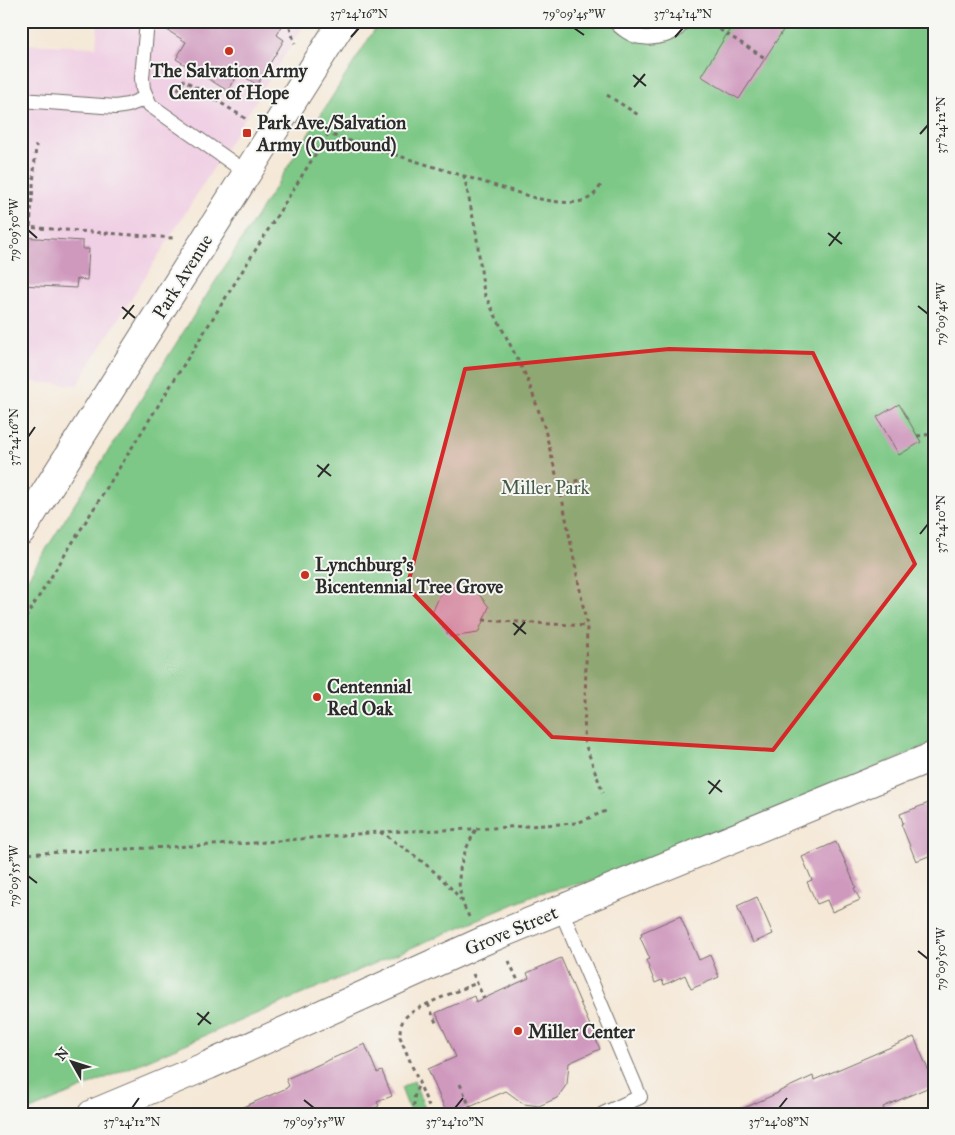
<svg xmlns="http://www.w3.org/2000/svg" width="955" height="1135" font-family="'IM FELL Great Primer',serif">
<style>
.built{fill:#f0d0e4}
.green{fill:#7dc886;stroke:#547a58}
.building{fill:#cf98bd}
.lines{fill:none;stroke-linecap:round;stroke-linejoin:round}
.service-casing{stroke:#726d67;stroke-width:16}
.minor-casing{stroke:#726d67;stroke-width:30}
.secondary-casing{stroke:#726d67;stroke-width:30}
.path{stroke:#726d67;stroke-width:3;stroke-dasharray:4 4;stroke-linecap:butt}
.service{stroke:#fff;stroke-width:14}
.minor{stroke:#fff;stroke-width:28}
.secondary{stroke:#fff;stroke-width:28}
.marked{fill:#d62828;fill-opacity:0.2;stroke:#d62828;stroke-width:4;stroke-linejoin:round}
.ticks{fill:none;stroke:#2b2b2b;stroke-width:2}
.poi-dot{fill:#c8321e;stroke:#f6f6f2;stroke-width:2}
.labels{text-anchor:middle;stroke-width:4;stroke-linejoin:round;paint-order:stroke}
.poi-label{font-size:19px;font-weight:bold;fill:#2b2b2b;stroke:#f6f6f2;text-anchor:start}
.street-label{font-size:19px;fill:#2b2b2b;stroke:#f6f6f2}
.park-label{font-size:19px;fill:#445a46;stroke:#f6f6f2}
.neatline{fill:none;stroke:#2b2b2b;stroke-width:2}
.ticks-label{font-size:12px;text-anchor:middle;fill:#2b2b2b}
</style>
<rect width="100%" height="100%" fill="#f6f6f2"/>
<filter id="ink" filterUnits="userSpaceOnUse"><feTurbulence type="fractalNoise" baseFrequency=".02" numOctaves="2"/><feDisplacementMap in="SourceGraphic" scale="10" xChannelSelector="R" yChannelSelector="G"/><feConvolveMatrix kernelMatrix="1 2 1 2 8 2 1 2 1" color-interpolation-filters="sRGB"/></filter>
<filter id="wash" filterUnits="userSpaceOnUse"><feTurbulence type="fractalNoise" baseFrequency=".0096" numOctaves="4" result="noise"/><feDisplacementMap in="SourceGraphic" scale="20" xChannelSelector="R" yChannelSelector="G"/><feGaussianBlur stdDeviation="1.12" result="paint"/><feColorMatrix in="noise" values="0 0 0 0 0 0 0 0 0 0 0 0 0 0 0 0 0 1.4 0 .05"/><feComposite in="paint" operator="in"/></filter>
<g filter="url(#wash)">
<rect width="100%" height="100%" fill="#f5e8d7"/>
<path class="built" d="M98,21H306L77,385L21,381V44L96,47Z"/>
<g class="green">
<path d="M380,21H934V743L634,871L540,893L21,1114V589Z"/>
<path d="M414,1081L427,1114H411L401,1088Z"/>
</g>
<g id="blocks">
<g class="building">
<path d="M156,21H285L277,35L284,40L257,85L239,73L228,91L176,59L186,42L156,23Z"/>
<path d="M735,21H789L739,99L701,76Z"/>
<path d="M21,237L83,241V249H89L87,280L77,279L76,288L21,285Z"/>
<path d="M899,404L921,442L899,455L877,417Z"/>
<path d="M471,584L489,607L478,633L450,637L432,613L443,588Z"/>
<path d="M934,801V854L916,861L901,824L903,823L900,814Z"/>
<path d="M836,842L840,852H841L856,887L854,888L860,900L832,912L827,900L817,904L807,882L812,880L802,857Z"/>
<path d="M757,897L773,934L753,943L737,906Z"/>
<path d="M680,916L699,960L710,955L719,977L691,989L685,975L664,985L662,980L655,983L646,960L650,959L640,937L642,936L641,933Z"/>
<path d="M561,958L600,1049L569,1063L567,1084L557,1098L539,1106L524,1104L506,1091L454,1114H447L428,1069L456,1057L436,1013L474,996L476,1002L529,978L527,973Z"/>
<path d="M914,1037L934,1083V1085L883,1107L886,1114H731L778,1093V1092L813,1076L814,1080Z"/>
<path d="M365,1044L377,1073L382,1071L392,1096L377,1102L379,1106L361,1114H227L287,1088V1087L289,1086L286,1079Z"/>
</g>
</g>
</g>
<g filter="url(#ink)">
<use href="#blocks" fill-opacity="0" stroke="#726d67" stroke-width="1"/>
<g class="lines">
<defs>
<g id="service">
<path d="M147,21L142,78L143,89L150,105L247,173"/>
<path d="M615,21C620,28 632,36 641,37C651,39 668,36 676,30C679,28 681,24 684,21"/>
<path d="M21,100L116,107L128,105L146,98"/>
<path d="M561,910L640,1097L603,1114"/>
</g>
<path id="minor" d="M92,1114L209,1065L481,942L934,756"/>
<path id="secondary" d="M21,531L343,21"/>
</defs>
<use href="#service" class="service-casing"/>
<use href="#minor" class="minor-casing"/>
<use href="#secondary" class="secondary-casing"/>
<g class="path">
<path d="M295,21L290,28L295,44"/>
<path d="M706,21L765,58"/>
<path d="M171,94L177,91L184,80L248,120"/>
<path d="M607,95L640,116"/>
<path d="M464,175L476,232L484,293L527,378L544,426L562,498L587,626L584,741L603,793"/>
<path d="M25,227L173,238"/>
<path d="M30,227L36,145"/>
<path d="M917,436L934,434"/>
<path d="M559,485L584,479"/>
<path d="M483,620L587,626"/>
<path d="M21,625L328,134L535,198C551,201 576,207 591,197C595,194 599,188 602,184"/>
<path d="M380,832C410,851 439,872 461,900"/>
<path d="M21,854L254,843L379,832L476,829L577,823L606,811"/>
<path d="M469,917C467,912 463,906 462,900C454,872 464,852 476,829"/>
<path d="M509,961L519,983"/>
<path d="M473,974L484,999"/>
<path d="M428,1004L437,1025"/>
<path d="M460,1084L473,1114"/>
<path d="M416,1114C412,1102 414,1095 419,1084"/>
<path d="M432,1114L400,1037C400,1030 400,1024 405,1018C412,1008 462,989 477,983"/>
</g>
<use href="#service" class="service"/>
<use href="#minor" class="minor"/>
<use href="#secondary" class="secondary"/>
</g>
</g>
<path class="marked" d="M669,349L813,353L915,564L773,750L552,737L407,587L465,369Z"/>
<path class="ticks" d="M574,28L584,35M351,37L359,28M675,37L683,28M633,75L646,86M634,87L645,74M920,134L928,125M28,230L37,238M828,233L842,244M829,246L840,232M918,306L928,314M122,307L135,318M123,319L134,305M28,437L35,427M317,465L331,476M318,477L329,464M920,534L928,524M513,623L526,634M514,635L525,622M708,781L722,792M709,794L720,780M28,876L37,883M918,951L928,959M197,1013L211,1024M198,1025L209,1012M304,1100L314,1108M132,1108L139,1098M455,1108L463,1098M779,1108L787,1098"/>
<g class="poi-dot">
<circle cx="229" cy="51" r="5"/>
<rect x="242" y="128" width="10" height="10" rx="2.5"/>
<circle cx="305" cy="575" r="5"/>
<circle cx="317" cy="697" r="5"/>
<circle cx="518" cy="1031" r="5"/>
</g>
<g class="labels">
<g class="poi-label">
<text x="229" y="77" text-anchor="middle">The Salvation Army<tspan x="229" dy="22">Center of Hope</tspan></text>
<text x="257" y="129">Park Ave./Salvation<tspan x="257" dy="22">Army (Outbound)</tspan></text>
<text x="315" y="571">Lynchburg's<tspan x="315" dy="22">Bicentennial Tree Grove</tspan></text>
<text x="327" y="693">Centennial<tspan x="327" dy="22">Red Oak</tspan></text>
<text x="528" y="1038">Miller Center</text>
</g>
<g class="street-label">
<text transform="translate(182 276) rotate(-58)" y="7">Park Avenue</text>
<text transform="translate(511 930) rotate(-23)" y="7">Grove Street</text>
</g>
<g class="park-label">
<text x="545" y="494">Miller Park</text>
</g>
</g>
<rect width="955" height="1135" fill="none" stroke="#f6f6f2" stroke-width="55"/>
<g transform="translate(72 1062) rotate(309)" stroke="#f6f6f2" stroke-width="4" paint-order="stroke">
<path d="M0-4L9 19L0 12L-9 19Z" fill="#2b2b2b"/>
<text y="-8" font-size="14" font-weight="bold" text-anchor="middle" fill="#2b2b2b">N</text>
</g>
<rect x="28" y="28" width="900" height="1080" class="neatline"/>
<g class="ticks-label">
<text x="359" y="18">37°24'16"N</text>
<text x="574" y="18">79°09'45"W</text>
<text x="683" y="18">37°24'14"N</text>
<text transform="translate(941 125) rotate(-90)" y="4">37°24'12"N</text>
<text transform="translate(14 230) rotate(-90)" y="4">79°09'50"W</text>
<text transform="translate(941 314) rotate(-90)" y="4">79°09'45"W</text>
<text transform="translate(14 437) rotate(-90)" y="4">37°24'16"N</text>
<text transform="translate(941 524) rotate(-90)" y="4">37°24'10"N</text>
<text transform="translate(14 876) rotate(-90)" y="4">79°09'55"W</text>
<text transform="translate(941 959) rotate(-90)" y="4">79°09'50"W</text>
<text x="132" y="1126">37°24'12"N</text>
<text x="314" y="1126">79°09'55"W</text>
<text x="455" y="1126">37°24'10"N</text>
<text x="779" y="1126">37°24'08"N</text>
</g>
</svg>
